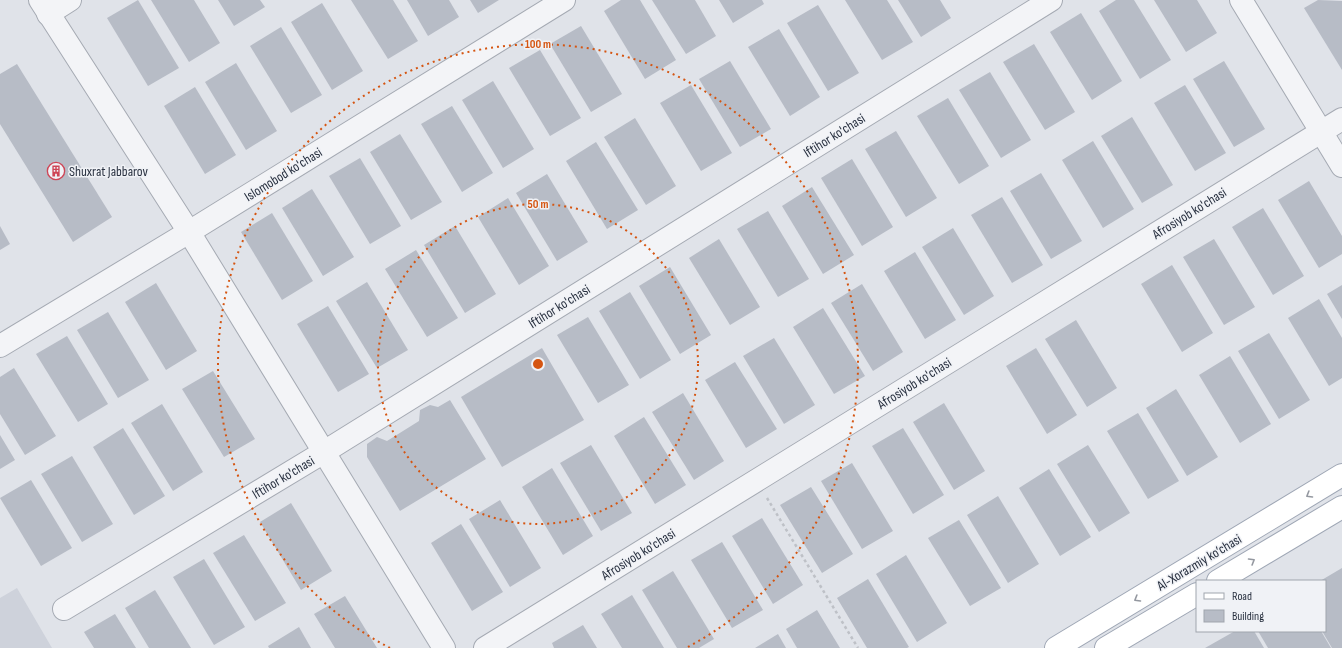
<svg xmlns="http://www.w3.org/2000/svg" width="1342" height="648" font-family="'Sofia Sans Condensed',sans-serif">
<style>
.built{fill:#ced2db}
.building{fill:#b7bcc6}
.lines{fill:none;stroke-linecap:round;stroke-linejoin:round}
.minor-casing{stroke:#a5aab3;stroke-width:24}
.major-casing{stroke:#9fa7b5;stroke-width:24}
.path{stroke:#bec1c7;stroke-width:2.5;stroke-dasharray:3 3;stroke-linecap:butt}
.minor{stroke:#f3f4f7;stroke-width:22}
.major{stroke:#fff;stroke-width:22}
.oneway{stroke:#9498a0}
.ring{fill:none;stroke:#d55511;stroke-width:2;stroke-dasharray:2 4}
.labels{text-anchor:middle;stroke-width:3;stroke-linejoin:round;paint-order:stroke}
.street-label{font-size:14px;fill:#293140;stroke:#f0f2f6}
.poi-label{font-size:14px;fill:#293140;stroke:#f0f2f6;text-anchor:start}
.centre{fill:#d55511;stroke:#f0f2f6;stroke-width:2}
.ring-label{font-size:12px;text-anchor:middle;font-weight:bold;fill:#d55511;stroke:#f0f2f6;stroke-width:3;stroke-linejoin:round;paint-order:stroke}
</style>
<rect width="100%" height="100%" fill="#e0e3e9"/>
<path class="built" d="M17,588L52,648H0V598Z"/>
<g class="building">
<path d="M138,0L179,68L148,86L107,18Z"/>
<path d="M151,0H194L220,43L189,62Z"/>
<path d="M218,0H260L265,7L234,26Z"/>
<path d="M351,0H393L418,41L388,59Z"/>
<path d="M407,0H449L459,17L428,36Z"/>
<path d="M470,0H499L478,13Z"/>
<path d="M621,0H640L676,60L645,79L604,11Z"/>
<path d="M652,0H695L716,36L686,54Z"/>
<path d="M719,0H762L764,4L733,23Z"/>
<path d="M845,0H887L913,42L882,60Z"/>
<path d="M898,0H940L951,18L921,37Z"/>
<path d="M1116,0H1134L1171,60L1140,79L1099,11Z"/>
<path d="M1154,0H1197L1217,33L1186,52Z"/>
<path d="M1318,0L1342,1V70L1304,8Z"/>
<path d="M322,3L363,71L332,90L291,22Z"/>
<path d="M818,5L859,73L828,91L787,23Z"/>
<path d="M1081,13L1122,81L1092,100L1050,32Z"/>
<path d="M581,26L622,94L591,112L550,44Z"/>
<path d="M281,27L322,95L291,113L250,46Z"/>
<path d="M779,29L820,97L790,116L748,47Z"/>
<path d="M1034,44L1075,112L1045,130L1003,62Z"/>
<path d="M540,50L581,118L550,136L509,68Z"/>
<path d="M730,61L771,129L740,147L699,79Z"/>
<path d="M1224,61L1265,129L1234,147L1193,79Z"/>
<path d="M236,63L277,131L246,150L205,82Z"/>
<path d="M17,64L112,217L73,242L0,124V74Z"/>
<path d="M990,72L1031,140L1001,158L959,90Z"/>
<path d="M493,81L534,149L503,168L462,100Z"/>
<path d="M691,85L732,153L701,171L660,103Z"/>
<path d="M1185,85L1226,153L1195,171L1154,103Z"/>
<path d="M195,87L236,155L205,174L164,106Z"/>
<path d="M948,98L989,166L959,184L917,116Z"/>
<path d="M452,106L493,173L462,192L421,124Z"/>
<path d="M1132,117L1173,185L1142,203L1101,136Z"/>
<path d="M635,118L676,186L646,205L604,137Z"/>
<path d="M896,131L937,198L906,217L865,149Z"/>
<path d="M400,134L442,202L411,220L370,152Z"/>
<path d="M1093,141L1134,209L1103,228L1062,160Z"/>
<path d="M596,142L638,210L607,229L566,161Z"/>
<path d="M360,158L401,226L370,244L329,176Z"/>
<path d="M852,159L893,227L862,246L821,178Z"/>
<path d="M1041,173L1082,241L1051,259L1010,191Z"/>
<path d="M547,174L588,242L557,261L516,193Z"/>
<path d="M1309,181L1342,236V254L1319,268L1278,200Z"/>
<path d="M812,187L854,255L823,274L782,206Z"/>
<path d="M312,189L354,257L323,276L282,208Z"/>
<path d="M1002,197L1043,265L1012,283L971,215Z"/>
<path d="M508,198L549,266L519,285L478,217Z"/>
<path d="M1263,208L1304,276L1273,295L1232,227Z"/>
<path d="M768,211L809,279L778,297L737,229Z"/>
<path d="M272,213L313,281L282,300L241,232Z"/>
<path d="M0,226L10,244L0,250Z"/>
<path d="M455,226L496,294L465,313L424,245Z"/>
<path d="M953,228L994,296L964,315L922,247Z"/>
<path d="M719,239L760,307L730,325L689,258Z"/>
<path d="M1214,239L1255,307L1224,325L1183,257Z"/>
<path d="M416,250L458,318L427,337L385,269Z"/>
<path d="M915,252L956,320L925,339L884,271Z"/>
<path d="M1172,265L1213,333L1182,352L1141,284Z"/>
<path d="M670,267L711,335L680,354L639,286Z"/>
<path d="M367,282L408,350L377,368L336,301Z"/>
<path d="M156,283L197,351L166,370L125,302Z"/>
<path d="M862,284L903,352L873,371L831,303Z"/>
<path d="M1342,285V319L1327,294Z"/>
<path d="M630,292L671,360L640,379L599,311Z"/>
<path d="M1319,299L1342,338V378L1329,386L1288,318Z"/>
<path d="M328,306L369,374L338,392L297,324Z"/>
<path d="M823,308L865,376L834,394L793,327Z"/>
<path d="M108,312L149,380L118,398L77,330Z"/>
<path d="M588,317L629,385L598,403L557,335Z"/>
<path d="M1076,320L1117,388L1087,407L1045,339Z"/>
<path d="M1269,333L1310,400L1279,419L1238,351Z"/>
<path d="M67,336L108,404L78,422L36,354Z"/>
<path d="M774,338L815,405L784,424L743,356Z"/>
<path d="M542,348L584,420L502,467L461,397Z"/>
<path d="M1036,348L1077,415L1047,434L1006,366Z"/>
<path d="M1230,356L1271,424L1240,443L1199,375Z"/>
<path d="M735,362L777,429L746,448L705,380Z"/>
<path d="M14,368L56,436L25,455L0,414V377Z"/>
<path d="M213,371L255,439L224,457L182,389Z"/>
<path d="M1176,389L1218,457L1187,476L1146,408Z"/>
<path d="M683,393L724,461L694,480L652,412Z"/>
<path d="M450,400L486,459L400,511L367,457V444L377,437L387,441L419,421L420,410L430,405L438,407Z"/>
<path d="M944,403L985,471L954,490L913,422Z"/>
<path d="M162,404L203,472L173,491L131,423Z"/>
<path d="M1138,413L1179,481L1148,499L1107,431Z"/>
<path d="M644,417L686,485L655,504L614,436Z"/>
<path d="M123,428L165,496L134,515L93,447Z"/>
<path d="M903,428L944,495L913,514L872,446Z"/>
<path d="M0,435L15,460L0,469Z"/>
<path d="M591,445L632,513L601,531L560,463Z"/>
<path d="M1088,445L1130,513L1099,532L1057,464Z"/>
<path d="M72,456L113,524L82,542L41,474Z"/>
<path d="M852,463L893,531L862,549L821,481Z"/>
<path d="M552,468L593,536L563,555L522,487Z"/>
<path d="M1049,469L1091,537L1060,556L1019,488Z"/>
<path d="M31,480L72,548L41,566L0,498Z"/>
<path d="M811,487L853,554L822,573L780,505Z"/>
<path d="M998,496L1039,564L1008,583L967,515Z"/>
<path d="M500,500L541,568L510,587L469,519Z"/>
<path d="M291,503L332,571L301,590L260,522Z"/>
<path d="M762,518L803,585L773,604L732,536Z"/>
<path d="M959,520L1001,588L970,606L928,538Z"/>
<path d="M461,524L503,592L472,611L431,543Z"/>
<path d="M244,535L286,603L255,621L213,553Z"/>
<path d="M722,542L763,610L732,628L691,560Z"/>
<path d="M906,555L947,623L917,642L876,574Z"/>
<path d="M204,559L245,627L214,645L173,577Z"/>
<path d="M1342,568V648H1332L1322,631H1325V581H1320Z"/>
<path d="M673,571L714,639L699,648H677L642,590Z"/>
<path d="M868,579L909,647L907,648H867L837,598Z"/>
<path d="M155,590L191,648H149L125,608Z"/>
<path d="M632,595L664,648H622L601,614Z"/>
<path d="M345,596L377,648H335L314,614Z"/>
<path d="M817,610L840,648H797L786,629Z"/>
<path d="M115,614L136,648H94L84,632Z"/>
<path d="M583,625L597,648H554L552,643Z"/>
<path d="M299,627L311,648H269L268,646Z"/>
<path d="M1235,631H1254L1264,648H1205Z"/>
<path d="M1258,631H1321L1331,648H1268Z"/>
<path d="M778,634L786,648H755Z"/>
</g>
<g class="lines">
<defs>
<g id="minor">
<path d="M40,0L189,232L444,648"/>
<path d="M1241,0L1342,166"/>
<path d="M48,14L70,0"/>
<path d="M0,346L189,232L564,0"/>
<path d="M64,609L324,452L1051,0"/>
<path d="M485,648L1342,119"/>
</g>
<g id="major">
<path d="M1218,581L1342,507"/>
<path d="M1056,648L1342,475"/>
<path d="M1106,648L1197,594"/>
</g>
</defs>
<use href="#minor" class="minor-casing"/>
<use href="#major" class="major-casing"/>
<path class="path" d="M767,498L858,648"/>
<use href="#minor" class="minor"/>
<use href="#major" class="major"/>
</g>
<defs><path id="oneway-chevron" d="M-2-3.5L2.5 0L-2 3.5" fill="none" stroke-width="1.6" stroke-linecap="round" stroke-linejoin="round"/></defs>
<g class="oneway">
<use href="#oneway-chevron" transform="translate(1309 495) rotate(149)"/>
<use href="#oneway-chevron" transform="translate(1252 561) rotate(-31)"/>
<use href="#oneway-chevron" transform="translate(1137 599) rotate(149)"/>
</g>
<g class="ring">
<circle cx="538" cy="364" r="160"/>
<path d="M390 648A320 320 0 1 1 686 648"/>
</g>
<defs>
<symbol id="building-ring" viewBox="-11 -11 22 22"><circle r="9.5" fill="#f0f2f6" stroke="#ce4556" stroke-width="1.5"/><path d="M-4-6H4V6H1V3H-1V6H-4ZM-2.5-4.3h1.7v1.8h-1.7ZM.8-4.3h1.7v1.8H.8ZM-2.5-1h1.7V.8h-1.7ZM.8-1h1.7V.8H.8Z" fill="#ce4556"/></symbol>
</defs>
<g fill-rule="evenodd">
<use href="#building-ring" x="46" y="161" width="20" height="20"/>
</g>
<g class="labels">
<g class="street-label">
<text transform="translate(834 135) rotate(-32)" y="5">Iftihor ko'chasi</text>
<text transform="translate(283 174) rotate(-32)" y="5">Islomobod ko'chasi</text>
<text transform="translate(1189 213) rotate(-32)" y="5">Afrosiyob ko'chasi</text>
<text transform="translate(559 306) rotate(-32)" y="5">Iftihor ko'chasi</text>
<text transform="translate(914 383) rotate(-32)" y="5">Afrosiyob ko'chasi</text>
<text transform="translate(283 477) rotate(-31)" y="5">Iftihor ko'chasi</text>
<text transform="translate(638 554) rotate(-32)" y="5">Afrosiyob ko'chasi</text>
<text transform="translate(1199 562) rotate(-31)" y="5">Al-Xorazmiy ko’chasi</text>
</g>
<g class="poi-label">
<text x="69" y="176">Shuxrat Jabbarov</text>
</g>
</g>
<circle cx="538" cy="364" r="6" class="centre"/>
<g class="ring-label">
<text x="538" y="48">100 m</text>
<text x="538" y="208">50 m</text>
</g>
<rect x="1196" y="580" width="130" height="52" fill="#f0f2f6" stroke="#a0a5ad"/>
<rect x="1204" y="593" width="20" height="6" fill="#ffffff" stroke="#a0a5ad"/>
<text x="1232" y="600" font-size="12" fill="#293140">Road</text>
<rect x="1204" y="610" width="20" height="12" fill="#b7bcc6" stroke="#a0a5ad"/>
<text x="1232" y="620" font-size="12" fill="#293140">Building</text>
</svg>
